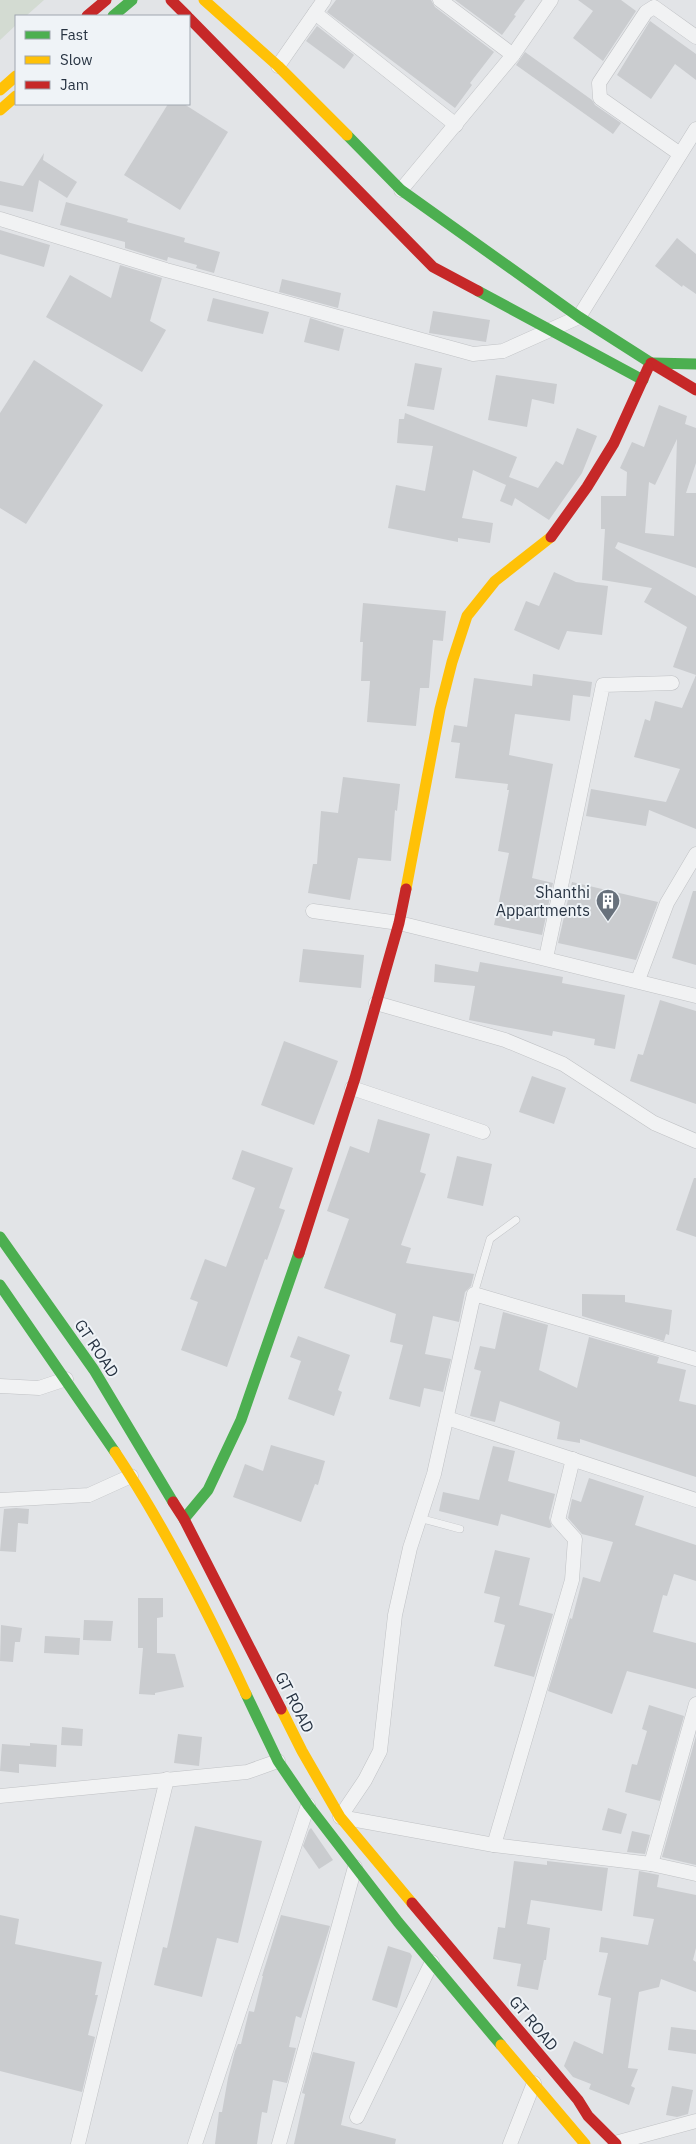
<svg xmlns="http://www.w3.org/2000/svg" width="696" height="2144" font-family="'IBM Plex Sans',sans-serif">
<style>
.green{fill:#d3dbd2}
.building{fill:#cacccf;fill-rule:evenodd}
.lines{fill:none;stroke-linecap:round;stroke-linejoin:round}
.lane-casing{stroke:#c0c2c5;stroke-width:8}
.street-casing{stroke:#c0c2c5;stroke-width:15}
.lane{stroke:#f1f2f3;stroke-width:7}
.street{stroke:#f1f2f3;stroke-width:14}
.fast{stroke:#4caf50;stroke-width:11}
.slow{stroke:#ffc107;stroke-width:11}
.jam{stroke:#c62828;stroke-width:11}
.labels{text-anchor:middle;stroke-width:4;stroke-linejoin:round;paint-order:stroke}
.poi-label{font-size:16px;fill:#273342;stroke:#eff3f7;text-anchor:end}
.street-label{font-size:16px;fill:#273342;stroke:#eff3f7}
</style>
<rect width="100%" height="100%" fill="#e2e4e7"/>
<path class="green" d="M0,0H44L26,16H16V25L0,40Z"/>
<g class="building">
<path d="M336,0H431L435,7L494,52L470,83L472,85L455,108L327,12Z"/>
<path d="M455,0H525L514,15L516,16L502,35Z"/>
<path d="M578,0H621L636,11L603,61L573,38L593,11Z"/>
<path d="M650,21L696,54V80L675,64L651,99L617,75Z"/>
<path d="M317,26L354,55L344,69L306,41Z"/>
<path d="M525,52L592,100L595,105L621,123L613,134L516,65Z"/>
<path d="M168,104H184L228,132L180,210L124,175Z"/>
<path d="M44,153L43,160L77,182L67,198L39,180L33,212L0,205V181L23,186Z"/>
<path d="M66,202L128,219L127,222L185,238L184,242L220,252L214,273L196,268L197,265L168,257L167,261L125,248V242L60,225Z"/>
<path d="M0,230L50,245L44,267L0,254Z"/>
<path d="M677,238L696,254V294L683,285L682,287L655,266Z"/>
<path d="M120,265L162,278L150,321L166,330L142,372L46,317L70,275L111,298Z"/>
<path d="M282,279L341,293L338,308L279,292Z"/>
<path d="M213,298L269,312L263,334L207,321Z"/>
<path d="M433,311L490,320L486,342L429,333Z"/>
<path d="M310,318L344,329L339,351L304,342Z"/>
<path d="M34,360L103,405L26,524L0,508V413Z"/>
<path d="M415,363L442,368L434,410L407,406Z"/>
<path d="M496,375L557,384L554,404L532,399L527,427L488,420Z"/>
<path d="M659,405L687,416L685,424L696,428V463L686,493H696V568L618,542L615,548L696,596V675L673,667L687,627L644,602L652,588L602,580L605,529H601V496H626L627,472L620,468L632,442L644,447ZM677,439L674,536L645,533L649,482L655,485Z"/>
<path d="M405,413L517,457L509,477L538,488L556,461L563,465L577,428L597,436L582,473L549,520L515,498L512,506L500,501L506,485L473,470L462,518L493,523L490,543L458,538V542L388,528L396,485L425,491L433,446L397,443L399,419H404Z"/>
<path d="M554,572L576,582L608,586L602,635L567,631L559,650L514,630L526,601L539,606Z"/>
<path d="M363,603L446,611L443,641L433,640L429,688H420L416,726L367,722L370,681H361L363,642H360Z"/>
<path d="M533,674L592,682L590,697L573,695L570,721L515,714L509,755L553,764L532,878L553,883L542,935L494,925L509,853L498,851L509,790H507L508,784L455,778L460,743L451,742L454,725L467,727L474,678L532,686Z"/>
<path d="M696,675V829L649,810L646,826L586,816L591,789L666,802L680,769L634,757L645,719L650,721L655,701L682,708Z"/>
<path d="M343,777L400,784L397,811L395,810L391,861L358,858L350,900L308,893L313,864H317L321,811L338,813Z"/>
<path d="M572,882L658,902L636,960L558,943Z"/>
<path d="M693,891H696V965L672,958Z"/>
<path d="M303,949L364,955L361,988L299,982Z"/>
<path d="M480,962L563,977L562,983L625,995L615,1049L594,1045L595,1039L553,1031L552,1036L469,1020L475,986L434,982L435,964L478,972Z"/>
<path d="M660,1000L696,1011V1104L630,1081L638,1054L643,1055Z"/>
<path d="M284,1041L338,1061L314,1125L261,1105Z"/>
<path d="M532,1076L566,1088L554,1124L519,1112Z"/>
<path d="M378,1119L430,1134L420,1172L426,1174L401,1245L411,1248L406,1263L474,1274L471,1286L465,1292L459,1322L433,1316L425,1354L451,1359L443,1392L424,1388L420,1407L389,1399L403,1345L390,1342L396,1314L324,1288L349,1219L327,1211L350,1146L369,1153Z"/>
<path d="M242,1150L293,1168L279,1208L285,1210L267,1260L265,1259L227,1367L181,1350L198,1302L190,1299L205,1259L226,1267L255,1188L232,1179Z"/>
<path d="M457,1156L492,1164L483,1206L447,1198Z"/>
<path d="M694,1178H696V1237L676,1230Z"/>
<path d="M582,1294L625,1295V1302L672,1310L669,1335L666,1334L664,1341L582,1316Z"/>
<path d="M503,1312L548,1325L539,1370L577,1388L589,1337L659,1357L657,1363L686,1370L679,1401L696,1405V1477L580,1439V1443L557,1439L560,1422L500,1401L495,1422L470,1416L481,1371L474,1369L480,1346L495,1349Z"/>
<path d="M298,1336L350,1355L338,1390L342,1392L334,1416L288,1399L301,1361L290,1357Z"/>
<path d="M271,1445L325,1461L318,1485L315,1484L301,1522L233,1497L245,1464L263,1471Z"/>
<path d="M493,1446L515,1451L508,1481L555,1494L549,1518L552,1527L549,1528L501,1514L498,1526L439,1511L443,1492L479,1500Z"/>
<path d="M589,1478L644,1496L635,1525L696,1545V1581L674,1574L667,1596L663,1595L653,1632L696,1643V1689L627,1671L612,1714L548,1691L570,1618L572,1619L583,1577L600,1582L613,1542L582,1534L568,1518L572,1499L581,1502Z"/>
<path d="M16,1508L29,1509L28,1524L18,1523L16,1552L0,1551L4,1509Z"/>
<path d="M495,1550L530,1558L519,1605L553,1614L534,1677L494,1666L505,1625L494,1622L500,1597L484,1593Z"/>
<path d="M138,1598H163V1617L157,1618V1653L175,1654L184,1687L155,1693V1695L139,1694L143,1648H138Z"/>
<path d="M84,1620L113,1621L111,1641L83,1640Z"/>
<path d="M1,1625L22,1628L20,1642H15L13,1662L0,1661Z"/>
<path d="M45,1636L80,1638L79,1655L44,1653Z"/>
<path d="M649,1705L684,1716L660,1801L625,1792L632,1764L637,1765L647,1731L642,1729Z"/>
<path d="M62,1727L83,1729L82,1746L61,1745Z"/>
<path d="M178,1734L202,1737L199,1766L174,1763Z"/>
<path d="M696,1736V1865L662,1857Z"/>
<path d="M30,1743L57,1745L56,1767L19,1764V1773L0,1771L2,1744L30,1746Z"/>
<path d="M608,1808L627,1814L621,1834L602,1830Z"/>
<path d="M195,1826L262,1841L238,1943L217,1938L202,1997L154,1985L163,1947L167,1948Z"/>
<path d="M311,1828L333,1860L319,1869L303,1846L309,1830Z"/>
<path d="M632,1831L650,1835L645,1854L627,1852Z"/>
<path d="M514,1861L547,1865V1861L608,1868L602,1911L531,1900L527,1924L550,1928L546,1960H544L538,1990L517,1986L521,1964L493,1959L498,1927L505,1928Z"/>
<path d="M639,1871L659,1875L657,1887L696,1895V1948L693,1960L696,1962V1992L661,1979L659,1987L639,1992L628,2068L638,2069L631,2086L635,2088L629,2105L589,2089L591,2084L573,2077L564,2066L574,2041L603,2054L611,1998L598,1995L608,1953L599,1952L601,1937L648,1945L654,1919L633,1916Z"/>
<path d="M0,1915L19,1919L15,1944L102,1962L95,1995H98L88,2035L95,2037L82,2092L0,2071Z"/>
<path d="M281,1915L330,1926L301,2018L296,2016L289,2047L296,2048L287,2083L273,2080L267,2113L262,2112L257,2144H215L219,2112H222L228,2078L235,2051L238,2044H241L249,2011L254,2012L263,1976H262Z"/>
<path d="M388,1946L410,1953L412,1956L397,2008L372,2000Z"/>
<path d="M671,2027L696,2030V2054L668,2050Z"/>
<path d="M313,2052L355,2062L341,2125L396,2139L395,2144H294L305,2094L302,2093Z"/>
<path d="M672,2086L693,2090L688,2114L677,2117L666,2115Z"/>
</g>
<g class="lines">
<defs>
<g id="lane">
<path d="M474,1294L490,1239L516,1220"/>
<path d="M419,1518L460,1529"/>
</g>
<g id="street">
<path d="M440,0L513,55"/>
<path d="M315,13L456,125"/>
<path d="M278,66L324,0"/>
<path d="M680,154L600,98L599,83L646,12L654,7L696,37"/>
<path d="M401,190L513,55L551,0"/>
<path d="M0,219L166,270L473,354L503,351L579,317L696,129"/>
<path d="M313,911L399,923L696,996"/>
<path d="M546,958L603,685L672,683"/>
<path d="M638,980L667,903L696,854"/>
<path d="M376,1003L505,1040L563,1064L654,1123L696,1141"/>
<path d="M352,1088L483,1132"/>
<path d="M696,1359L474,1294L434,1474L410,1548L395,1615L380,1751L365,1780L340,1817L494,1845L651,1864L696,1874"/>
<path d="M0,1386L39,1388L66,1379"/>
<path d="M447,1418L696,1500"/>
<path d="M0,1500L89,1495L131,1476"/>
<path d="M0,1796L247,1772L278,1761"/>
<path d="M494,1845L572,1580L575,1539L558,1520L573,1459"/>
<path d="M651,1864L696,1704"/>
<path d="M357,2117L432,1962"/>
<path d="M615,2143L696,2121"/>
<path d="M78,2144L167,1779"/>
<path d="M195,2144L308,1805"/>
<path d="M279,2144L355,1867"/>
<path d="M510,2144L534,2083"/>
</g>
</defs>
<use href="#lane" class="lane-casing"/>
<use href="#street" class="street-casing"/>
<use href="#lane" class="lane"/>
<use href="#street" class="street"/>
<g class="fast">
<path d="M113,16L132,0"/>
<path d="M347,135L401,190L579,317L651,363"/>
<path d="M478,291L643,380"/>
<path d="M652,363L696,364"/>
<path d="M0,1237L94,1370L173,1502"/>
<path d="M0,1285L115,1452"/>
<path d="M184,1519L208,1490L241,1420L299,1253"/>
<path d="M246,1694L278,1761L308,1805L398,1922L501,2045"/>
</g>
<g class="slow">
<path d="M204,0L278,66L347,135"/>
<path d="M0,90L16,76"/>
<path d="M0,110L16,96"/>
<path d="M406,889L440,709L452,662L467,616L495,581L551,537"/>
<path d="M115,1452C165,1527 208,1612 246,1694"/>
<path d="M281,1709L302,1751L340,1817L412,1903"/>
<path d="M501,2045L585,2144"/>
</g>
<g class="jam">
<path d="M171,0L187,16"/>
<path d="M87,16L106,0"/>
<path d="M189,18L433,267L478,291"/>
<path d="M651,363L696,390"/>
<path d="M551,537L587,487L614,443L648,368"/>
<path d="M299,1253L355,1078L399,923L406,889"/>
<path d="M173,1502L184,1519L281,1709"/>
<path d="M412,1903L578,2100L588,2116L616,2144"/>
</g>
</g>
<defs>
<symbol id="building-pin" viewBox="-11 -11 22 30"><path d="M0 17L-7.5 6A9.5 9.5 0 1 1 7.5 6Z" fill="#68717c" stroke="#eff3f7"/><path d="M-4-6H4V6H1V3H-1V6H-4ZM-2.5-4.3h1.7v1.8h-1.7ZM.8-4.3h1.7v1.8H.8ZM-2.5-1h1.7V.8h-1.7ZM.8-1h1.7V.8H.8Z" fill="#fff"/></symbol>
</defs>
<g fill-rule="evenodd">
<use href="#building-pin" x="594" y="887" width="28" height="38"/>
</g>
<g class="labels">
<g class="poi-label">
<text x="590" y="898">Shanthi<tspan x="590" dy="18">Appartments</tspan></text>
</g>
<g class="street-label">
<text transform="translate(97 1348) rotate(56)" y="6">GT ROAD</text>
<text transform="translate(295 1702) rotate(63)" y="6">GT ROAD</text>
<text transform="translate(534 2023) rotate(50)" y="6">GT ROAD</text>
</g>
</g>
<rect x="15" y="15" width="175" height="90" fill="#eff3f7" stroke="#9fa6af"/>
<rect x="25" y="31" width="25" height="8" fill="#4caf50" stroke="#9fa6af"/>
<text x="60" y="40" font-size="15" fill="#273342">Fast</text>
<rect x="25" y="56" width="25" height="8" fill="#ffc107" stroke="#9fa6af"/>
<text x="60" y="65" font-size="15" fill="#273342">Slow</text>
<rect x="25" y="81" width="25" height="8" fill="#c62828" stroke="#9fa6af"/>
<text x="60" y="90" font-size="15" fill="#273342">Jam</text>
</svg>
